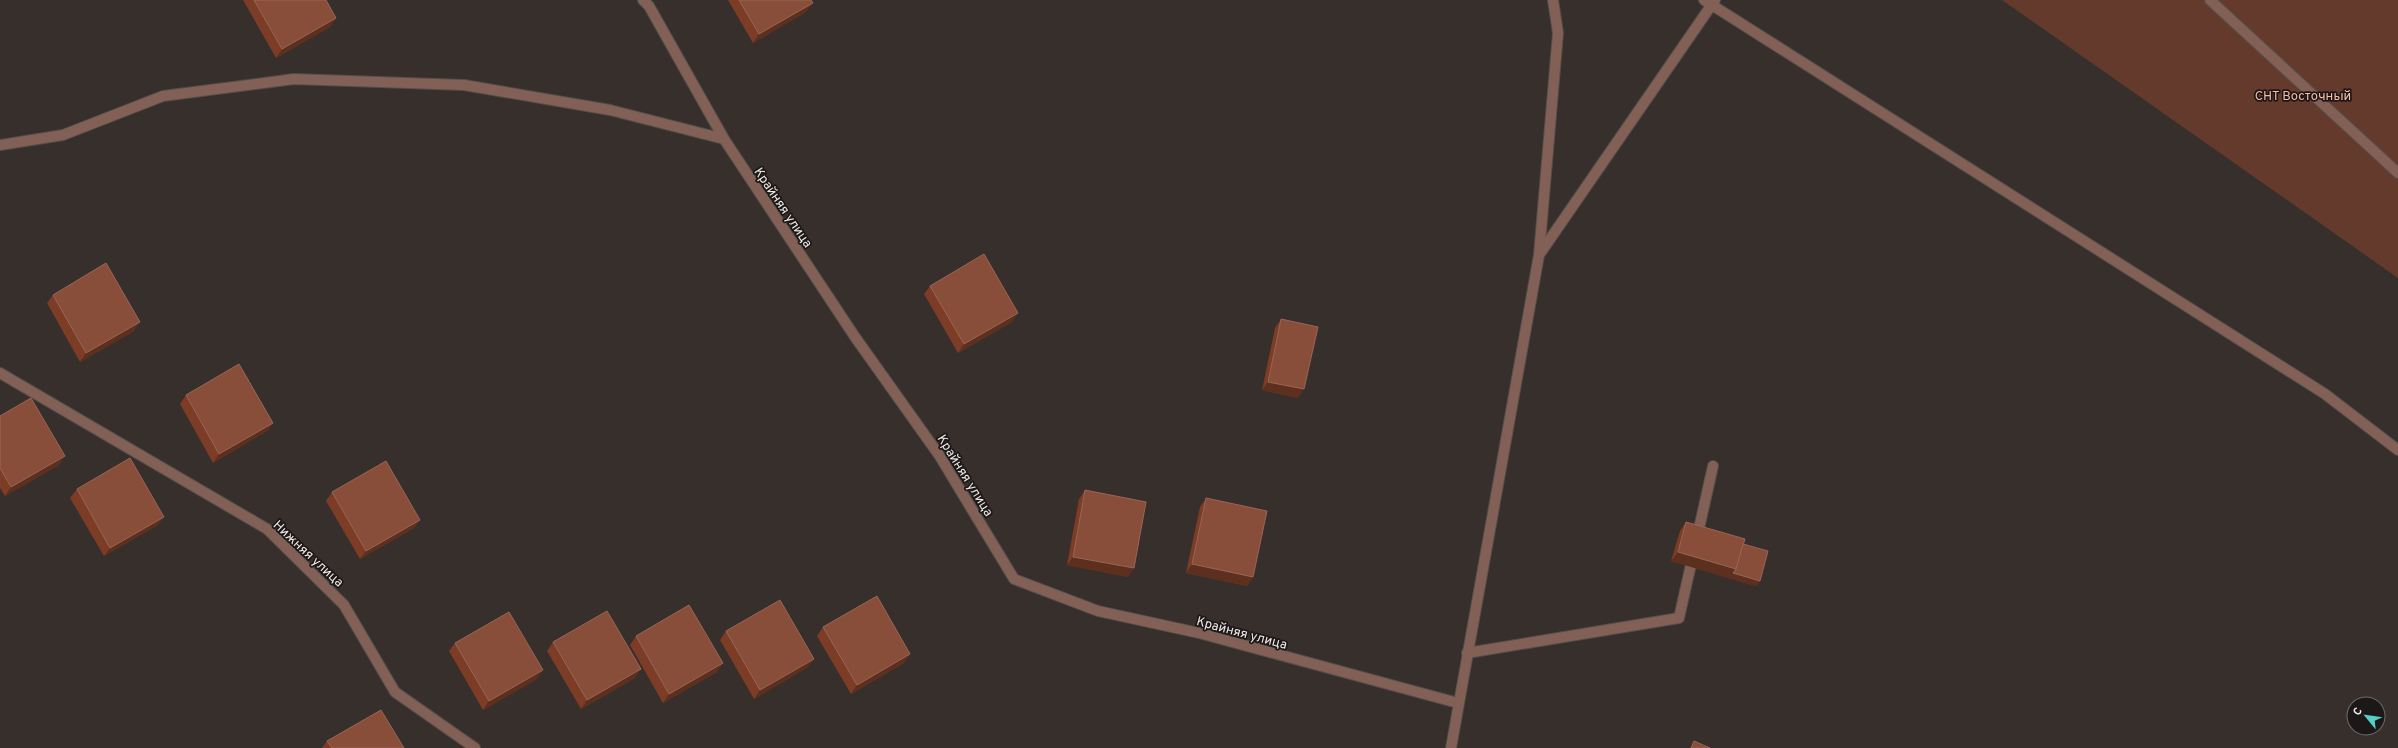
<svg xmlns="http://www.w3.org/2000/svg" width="2398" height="748" font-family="Overpass,sans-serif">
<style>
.green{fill:#643a2c}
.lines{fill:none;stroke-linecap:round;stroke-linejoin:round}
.minor-casing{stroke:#544d4a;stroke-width:12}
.minor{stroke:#826055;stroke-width:10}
.wall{fill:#7c3c25}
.shaded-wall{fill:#5c2f1f}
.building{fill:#894e3a;stroke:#986655}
.labels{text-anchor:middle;stroke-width:3.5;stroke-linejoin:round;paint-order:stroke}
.park-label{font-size:13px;fill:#fabaa5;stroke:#1c1817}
.street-label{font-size:13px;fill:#ede8e6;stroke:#1c1817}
</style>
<rect width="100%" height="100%" fill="#372f2c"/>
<path class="green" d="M2002,0H2398V278Z"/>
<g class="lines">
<defs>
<g id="minor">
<path d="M643,0L649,6L724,139L855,337L939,455L1014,579L1098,611L1199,633L1458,703"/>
<path d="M1704,0L2325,394L2398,450"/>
<path d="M2210,0L2398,173"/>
<path d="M0,145L63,135L163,96L294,79L464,85L610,110L724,139"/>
<path d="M1539,255L1715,0"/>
<path d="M0,373L267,529L344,605L395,692L475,748"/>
<path d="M1467,653L1679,618L1713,466"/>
<path d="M1451,748L1539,255L1558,33L1553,0"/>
</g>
</defs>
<use href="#minor" class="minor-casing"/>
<use href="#minor" class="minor"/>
</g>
<g class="wall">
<path d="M243,0H326L336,18L330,27L276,58Z"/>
<path d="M728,0H811L806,12L753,43Z"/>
<path d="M930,286L1012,322L958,353L924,294Z"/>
<path d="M53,295L134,331L80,362L47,303Z"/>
<path d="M1281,319L1298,398L1262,390L1275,328Z"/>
<path d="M186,395L273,423L267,431L213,463L180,404Z"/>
<path d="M0,416L59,465L5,496L0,488Z"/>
<path d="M77,489L158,525L104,556L70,498Z"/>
<path d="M1085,490L1128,577L1067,565L1079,499Z"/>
<path d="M332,492L420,520L414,528L360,559L326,501Z"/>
<path d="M1206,498L1253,577L1247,586L1186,573L1200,507Z"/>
<path d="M1686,522L1743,544L1760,581L1756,586L1671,561L1680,531Z"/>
<path d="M823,627L904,663L851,694L817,636Z"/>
<path d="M726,631L808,667L754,699L720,640Z"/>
<path d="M636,636L717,672L663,703L630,645Z"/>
<path d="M553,642L635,678L581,709L547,651Z"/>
<path d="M455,643L537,679L483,710L449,651Z"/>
<path d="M327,741L404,748H322Z"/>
</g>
<g class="shaded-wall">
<path d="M813,3L806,12L753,43L759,34Z"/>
<path d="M336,18L330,27L276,58L282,49Z"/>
<path d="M1018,313L1012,322L958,353L964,344Z"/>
<path d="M140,322L134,331L80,362L86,353Z"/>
<path d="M1268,382L1304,389L1298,398L1262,390Z"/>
<path d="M273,423L267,431L213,463L219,454Z"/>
<path d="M65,456L59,465L5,496L11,487Z"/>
<path d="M164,517L158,525L104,556L110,548Z"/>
<path d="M420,520L414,528L360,559L366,551Z"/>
<path d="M1678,552L1736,569L1760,581L1756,586L1671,561Z"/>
<path d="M1073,557L1134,568L1128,577L1067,565Z"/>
<path d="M1192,564L1253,577L1247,586L1186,573Z"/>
<path d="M910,654L904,663L851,694L857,685Z"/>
<path d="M814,659L808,667L754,699L760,690Z"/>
<path d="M723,663L717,672L663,703L669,694Z"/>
<path d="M641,669L635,678L581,709L587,700Z"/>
<path d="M543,670L537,679L483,710L489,701Z"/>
</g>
<g class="building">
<path d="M254,0H326L336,18L282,49Z"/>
<path d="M739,0H811L813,3L759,34Z"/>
<path d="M984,254L1018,313L964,344L930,286Z"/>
<path d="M106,263L140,322L86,353L53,295Z"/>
<path d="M1281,319L1318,327L1304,389L1268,382Z"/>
<path d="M239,364L273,423L219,454L186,395Z"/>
<path d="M31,398L65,456L11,487L0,468V416Z"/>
<path d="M130,458L164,517L110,548L77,489Z"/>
<path d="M386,461L420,520L366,551L332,492Z"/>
<path d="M1085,490L1146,502L1134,568L1073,557Z"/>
<path d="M1206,498L1267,511L1253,577L1192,564Z"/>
<path d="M1686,522L1745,539L1736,569L1678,552Z"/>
<path d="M1743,544L1768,551L1760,581L1733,573L1736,569Z"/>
<path d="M877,596L910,654L857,685L823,627Z"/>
<path d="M780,600L814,659L760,690L726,631Z"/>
<path d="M689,605L723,663L669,694L636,636Z"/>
<path d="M607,611L641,669L587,700L553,642Z"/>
<path d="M509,612L543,670L489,701L455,643Z"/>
<path d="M381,710L404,748H332L327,741Z"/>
<path d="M1694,741L1710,748H1691Z"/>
</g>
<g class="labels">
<g class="park-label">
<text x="2303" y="100">СНТ Восточный</text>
</g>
<g class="street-label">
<text transform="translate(784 207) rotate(56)" y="5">Крайняя улица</text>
<text transform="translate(966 475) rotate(58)" y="5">Крайняя улица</text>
<text transform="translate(309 553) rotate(43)" y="5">Нижняя улица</text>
<text transform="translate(1242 632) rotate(15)" y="5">Крайняя улица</text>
</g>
</g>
<g transform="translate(2366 716) rotate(299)"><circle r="19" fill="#1c1817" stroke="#706b6a"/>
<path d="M0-3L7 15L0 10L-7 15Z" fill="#55cec5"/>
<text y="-6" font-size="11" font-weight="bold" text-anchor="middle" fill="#ede8e6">С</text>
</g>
</svg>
